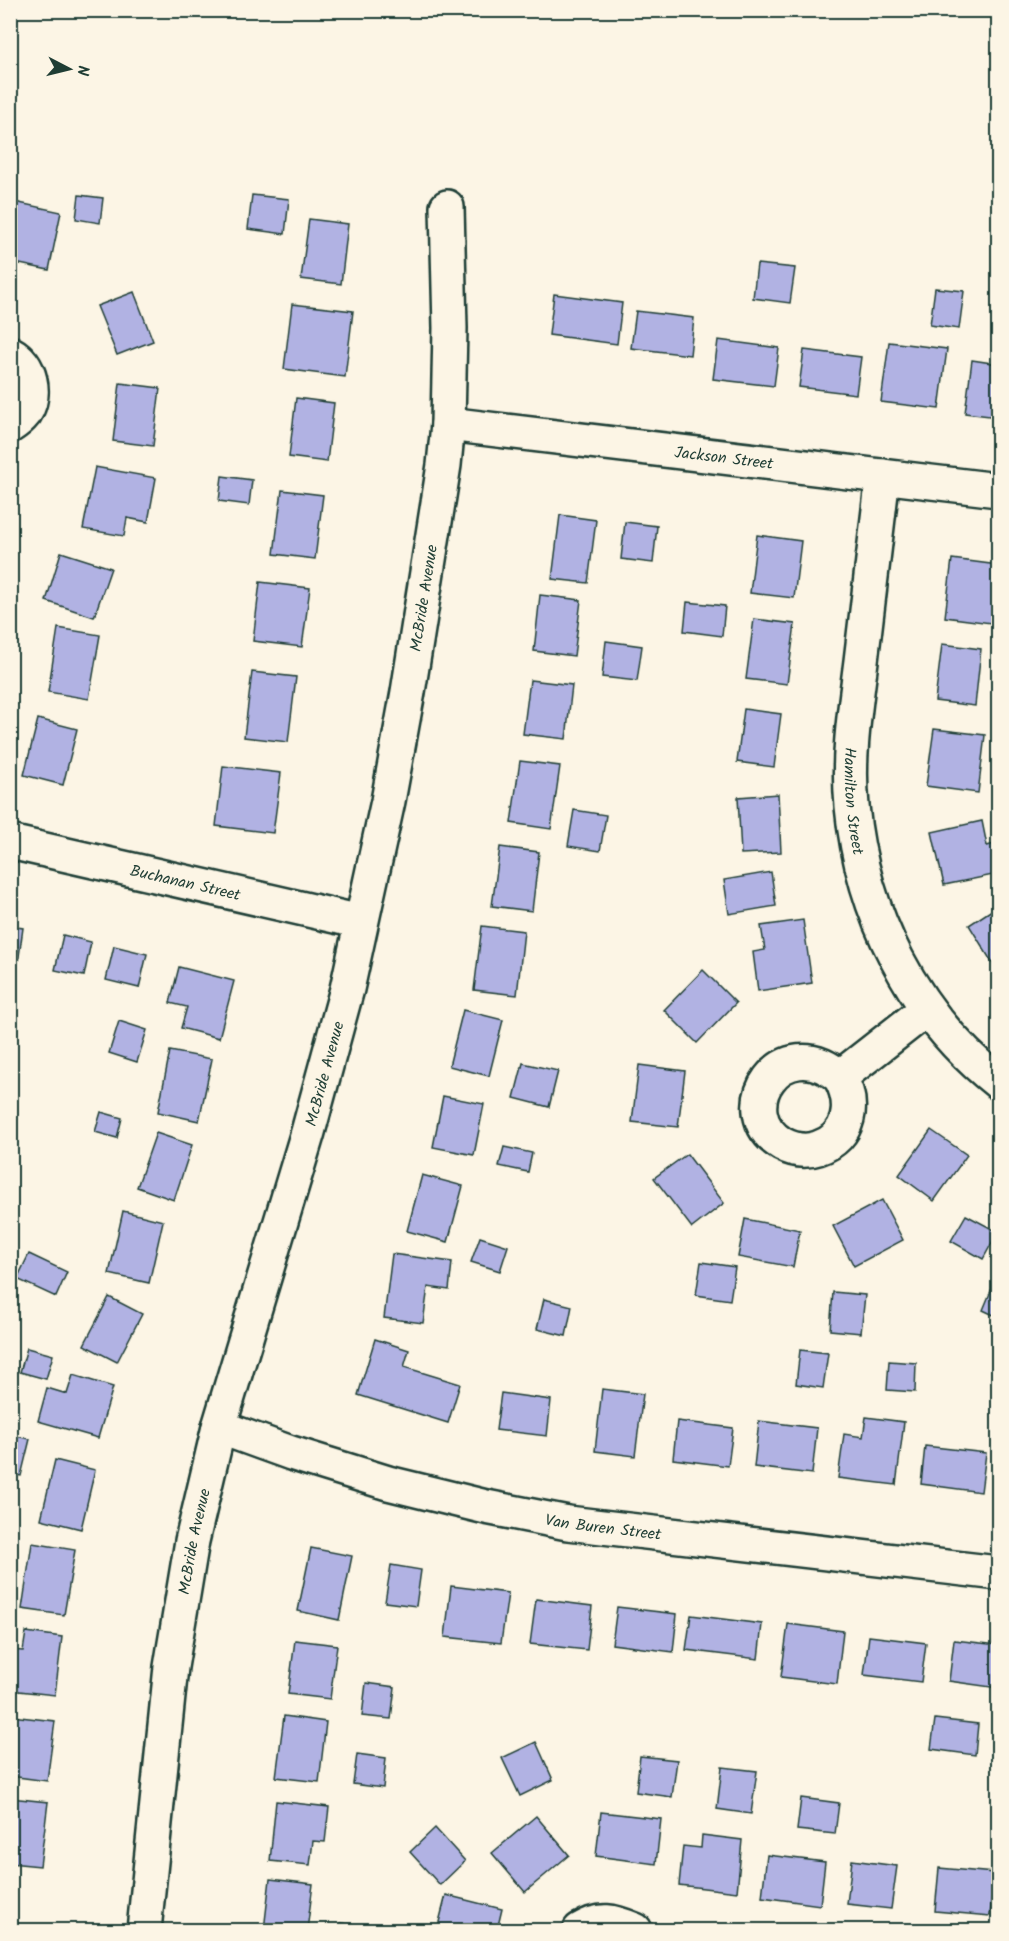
<svg xmlns="http://www.w3.org/2000/svg" width="1009" height="1941" font-family="Kalam,sans-serif">
<style>
.building{fill:#b1b2e3;stroke:#1f3d34;stroke-width:1.5}
.lines{fill:none;stroke-linecap:round;stroke-linejoin:round}
.minor-casing{stroke:#1f3d34;stroke-width:38}
.minor{stroke:#fcf5e5;stroke-width:33}
.labels{text-anchor:middle;stroke-width:4.5;stroke-linejoin:round;paint-order:stroke}
.street-label{font-size:16px;fill:#1f3d34;stroke:#fcf5e5}
</style>
<rect width="100%" height="100%" fill="#fcf5e5"/>
<filter id="ink" filterUnits="userSpaceOnUse"><feTurbulence type="fractalNoise" baseFrequency=".0167" numOctaves="2"/><feDisplacementMap in="SourceGraphic" scale="12" xChannelSelector="R" yChannelSelector="G"/><feConvolveMatrix kernelMatrix="1 2 1 2 8 2 1 2 1" color-interpolation-filters="sRGB"/></filter>
<g filter="url(#ink)">
<g class="building">
<path d="M79,195L103,198L100,223L76,219Z"/>
<path d="M252,195L289,199L285,234L248,229Z"/>
<path d="M10,201L61,212L49,270L10,262Z"/>
<path d="M309,219L348,224L341,284L301,279Z"/>
<path d="M757,264L795,268L790,303L753,298Z"/>
<path d="M935,288L964,291L959,329L930,325Z"/>
<path d="M134,292L153,341L117,355L97,306Z"/>
<path d="M554,294L622,303L617,344L549,335Z"/>
<path d="M292,304L353,311L345,377L284,369Z"/>
<path d="M636,311L694,318L690,355L631,348Z"/>
<path d="M718,340L779,348L774,386L713,379Z"/>
<path d="M889,342L947,349L939,409L881,402Z"/>
<path d="M804,350L861,357L856,394L799,387Z"/>
<path d="M972,360L998,364V417L965,413Z"/>
<path d="M120,383L160,388L153,446L113,441Z"/>
<path d="M296,398L334,403L327,462L289,457Z"/>
<path d="M95,467L156,478L148,522L127,518L124,536L83,529Z"/>
<path d="M222,476L252,480L249,505L219,501Z"/>
<path d="M282,490L323,495L315,559L274,554Z"/>
<path d="M560,515L596,520L588,583L552,579Z"/>
<path d="M625,522L657,526L653,563L621,559Z"/>
<path d="M757,535L801,541L794,598L750,593Z"/>
<path d="M61,552L111,568L94,617L46,601Z"/>
<path d="M952,559L998,565L991,623L945,617Z"/>
<path d="M260,582L310,588L302,647L253,641Z"/>
<path d="M540,595L581,600L574,656L534,651Z"/>
<path d="M687,602L725,606L722,636L684,631Z"/>
<path d="M754,619L795,624L787,684L746,679Z"/>
<path d="M58,628L100,635L89,699L48,692Z"/>
<path d="M606,641L642,646L637,681L602,677Z"/>
<path d="M942,644L981,649L975,706L935,701Z"/>
<path d="M252,672L296,677L288,742L244,737Z"/>
<path d="M530,680L572,685L566,739L523,734Z"/>
<path d="M744,709L781,714L774,767L737,762Z"/>
<path d="M38,719L77,729L63,785L24,775Z"/>
<path d="M934,729L985,735L978,793L926,786Z"/>
<path d="M520,761L560,766L551,829L511,823Z"/>
<path d="M223,766L281,773L273,833L216,826Z"/>
<path d="M778,794L781,852L741,854L738,797Z"/>
<path d="M574,810L606,815L600,851L568,846Z"/>
<path d="M982,821L987,846L998,843V874L944,885L932,832Z"/>
<path d="M500,847L539,852L532,911L492,906Z"/>
<path d="M771,872L776,906L729,914L724,880Z"/>
<path d="M998,906V972L969,925Z"/>
<path d="M803,920L812,983L758,991L753,952L765,950L761,926Z"/>
<path d="M10,926L23,928L15,985L10,984Z"/>
<path d="M482,926L524,931L517,995L474,990Z"/>
<path d="M63,935L91,942L84,976L55,970Z"/>
<path d="M114,946L147,954L139,988L106,980Z"/>
<path d="M179,967L234,981L219,1038L181,1028L187,1007L170,1003Z"/>
<path d="M703,970L736,1003L697,1043L664,1010Z"/>
<path d="M463,1010L503,1020L489,1076L449,1066Z"/>
<path d="M119,1021L147,1030L137,1062L109,1053Z"/>
<path d="M170,1051L212,1059L199,1121L158,1112Z"/>
<path d="M523,1063L558,1071L549,1107L514,1098Z"/>
<path d="M639,1065L685,1071L678,1127L632,1122Z"/>
<path d="M443,1096L484,1104L474,1155L433,1147Z"/>
<path d="M101,1112L122,1118L117,1138L95,1132Z"/>
<path d="M931,1130L967,1155L934,1201L899,1175Z"/>
<path d="M156,1133L192,1145L174,1200L137,1187Z"/>
<path d="M504,1147L532,1153L528,1172L499,1166Z"/>
<path d="M687,1154L724,1203L692,1228L654,1178Z"/>
<path d="M422,1175L463,1186L448,1242L407,1231Z"/>
<path d="M882,1200L903,1240L854,1266L833,1226Z"/>
<path d="M123,1211L163,1221L149,1283L109,1274Z"/>
<path d="M966,1215L998,1232L983,1259L951,1241Z"/>
<path d="M745,1219L800,1230L793,1267L738,1257Z"/>
<path d="M480,1237L508,1246L500,1271L471,1262Z"/>
<path d="M29,1254L67,1272L56,1297L17,1279Z"/>
<path d="M392,1254L452,1262L449,1290L428,1287L423,1323L384,1318Z"/>
<path d="M701,1262L735,1267L730,1300L696,1295Z"/>
<path d="M998,1274V1317L983,1310Z"/>
<path d="M833,1292L865,1295L861,1333L830,1330Z"/>
<path d="M109,1297L142,1314L117,1362L84,1345Z"/>
<path d="M544,1299L572,1306L566,1336L537,1329Z"/>
<path d="M375,1339L409,1350L404,1367L460,1384L448,1423L358,1395Z"/>
<path d="M27,1348L53,1355L46,1379L20,1372Z"/>
<path d="M800,1350L828,1353L823,1388L796,1384Z"/>
<path d="M889,1361L916,1363L915,1392L887,1390Z"/>
<path d="M73,1375L113,1387L98,1438L38,1421L47,1388L67,1394Z"/>
<path d="M602,1389L643,1394L635,1456L595,1451Z"/>
<path d="M501,1393L551,1400L547,1436L496,1430Z"/>
<path d="M866,1417L904,1422L896,1485L838,1478L844,1434L863,1437Z"/>
<path d="M677,1421L733,1428L728,1466L673,1459Z"/>
<path d="M759,1421L817,1428L812,1474L754,1467Z"/>
<path d="M10,1435L30,1439L21,1476L10,1474Z"/>
<path d="M925,1446L986,1453L981,1492L921,1484Z"/>
<path d="M55,1460L95,1470L81,1529L41,1519Z"/>
<path d="M32,1543L75,1550L64,1615L22,1609Z"/>
<path d="M311,1548L352,1556L339,1620L298,1611Z"/>
<path d="M391,1565L421,1570L416,1606L385,1602Z"/>
<path d="M451,1586L508,1593L501,1643L445,1637Z"/>
<path d="M536,1599L592,1606L587,1650L530,1644Z"/>
<path d="M617,1607L677,1614L673,1652L612,1644Z"/>
<path d="M691,1615L762,1624L758,1659L686,1650Z"/>
<path d="M788,1624L843,1631L837,1684L781,1677Z"/>
<path d="M26,1632L62,1637L55,1695L10,1690V1650L23,1651Z"/>
<path d="M869,1636L926,1643L921,1682L864,1675Z"/>
<path d="M295,1640L337,1645L330,1699L288,1694Z"/>
<path d="M954,1640L998,1645V1688L949,1681Z"/>
<path d="M366,1683L395,1687L391,1719L362,1716Z"/>
<path d="M11,1716L55,1721L47,1781L10,1776Z"/>
<path d="M284,1716L326,1722L319,1782L276,1777Z"/>
<path d="M935,1719L978,1724L975,1755L931,1749Z"/>
<path d="M536,1742L553,1780L520,1796L502,1758Z"/>
<path d="M357,1754L386,1758L383,1788L353,1784Z"/>
<path d="M640,1756L677,1760L672,1797L636,1792Z"/>
<path d="M722,1767L757,1771L751,1814L717,1809Z"/>
<path d="M10,1798L48,1802L40,1866L10,1863Z"/>
<path d="M801,1798L839,1803L835,1834L797,1830Z"/>
<path d="M276,1801L329,1807L325,1842L313,1841L310,1865L270,1861Z"/>
<path d="M601,1812L661,1819L656,1864L596,1856Z"/>
<path d="M536,1816L569,1855L525,1892L492,1853Z"/>
<path d="M435,1828L465,1861L440,1885L410,1852Z"/>
<path d="M702,1835L742,1840L737,1892L679,1885L683,1846L701,1848Z"/>
<path d="M767,1855L825,1862L820,1905L762,1897Z"/>
<path d="M852,1860L897,1866L891,1909L847,1904Z"/>
<path d="M939,1868L994,1873L990,1916L935,1911Z"/>
<path d="M270,1879L313,1884L307,1930H264Z"/>
<path d="M446,1895L502,1909L497,1930H437Z"/>
<path d="M340,1923L373,1927L372,1930H339Z"/>
</g>
<g class="lines">
<defs>
<g id="minor">
<path d="M10,353C31,364 37,394 25,413C21,418 15,423 10,426"/>
<path id="s1" d="M448,424L998,490"/>
<path id="s2" d="M883,476C876,538 868,599 861,661C855,709 847,757 852,806C862,913 913,1015 998,1082"/>
<path id="s3" d="M10,842L361,922"/>
<path d="M840,1077C855,1104 851,1137 818,1148C806,1152 793,1150 782,1144C728,1111 782,1027 840,1077L927,1009"/>
<path id="s4" d="M219,1427L291,1453L388,1483L486,1507L568,1523L998,1573"/>
<path id="s5" d="M144,1930L171,1667L192,1541L219,1427L308,1132L347,989L388,801L408,692L444,465L448,424L450,328L447,207"/>
<path d="M580,1930C601,1917 613,1921 635,1930"/>
</g>
</defs>
<use href="#minor" class="minor-casing"/>
<use href="#minor" class="minor"/>
</g>
</g>
<g class="labels">
<g class="street-label">
<text dy="6" stroke="none"><textPath href="#s1" startOffset="278">Jackson Street</textPath></text>
<text dy="6" stroke="none"><textPath href="#s5" startOffset="1364">McBride Avenue</textPath></text>
<text dy="6" stroke="none"><textPath href="#s2" startOffset="327">Hamilton Street</textPath></text>
<text dy="6" stroke="none"><textPath href="#s3" startOffset="180">Buchanan Street</textPath></text>
<text dy="6" stroke="none"><textPath href="#s5" startOffset="878">McBride Avenue</textPath></text>
<text dy="6" stroke="none"><textPath href="#s4" startOffset="398">Van Buren Street</textPath></text>
<text dy="6" stroke="none"><textPath href="#s5" startOffset="392">McBride Avenue</textPath></text>
</g>
</g>
<rect width="1009" height="1941" fill="none" stroke="#fcf5e5" stroke-width="36"/>
<rect x="18" y="18" width="973" height="1905" fill="none" stroke="#1f3d34" stroke-width="2" filter="url(#ink)"/>
<g transform="translate(69 69) rotate(97)" stroke="#fcf5e5" stroke-width="4.5" paint-order="stroke">
<path d="M0-4.5L10 22L0 15L-10 22Z" fill="#1f3d34"/>
<text y="-9" font-size="16" font-weight="bold" text-anchor="middle" fill="#1f3d34">N</text>
</g>
</svg>
